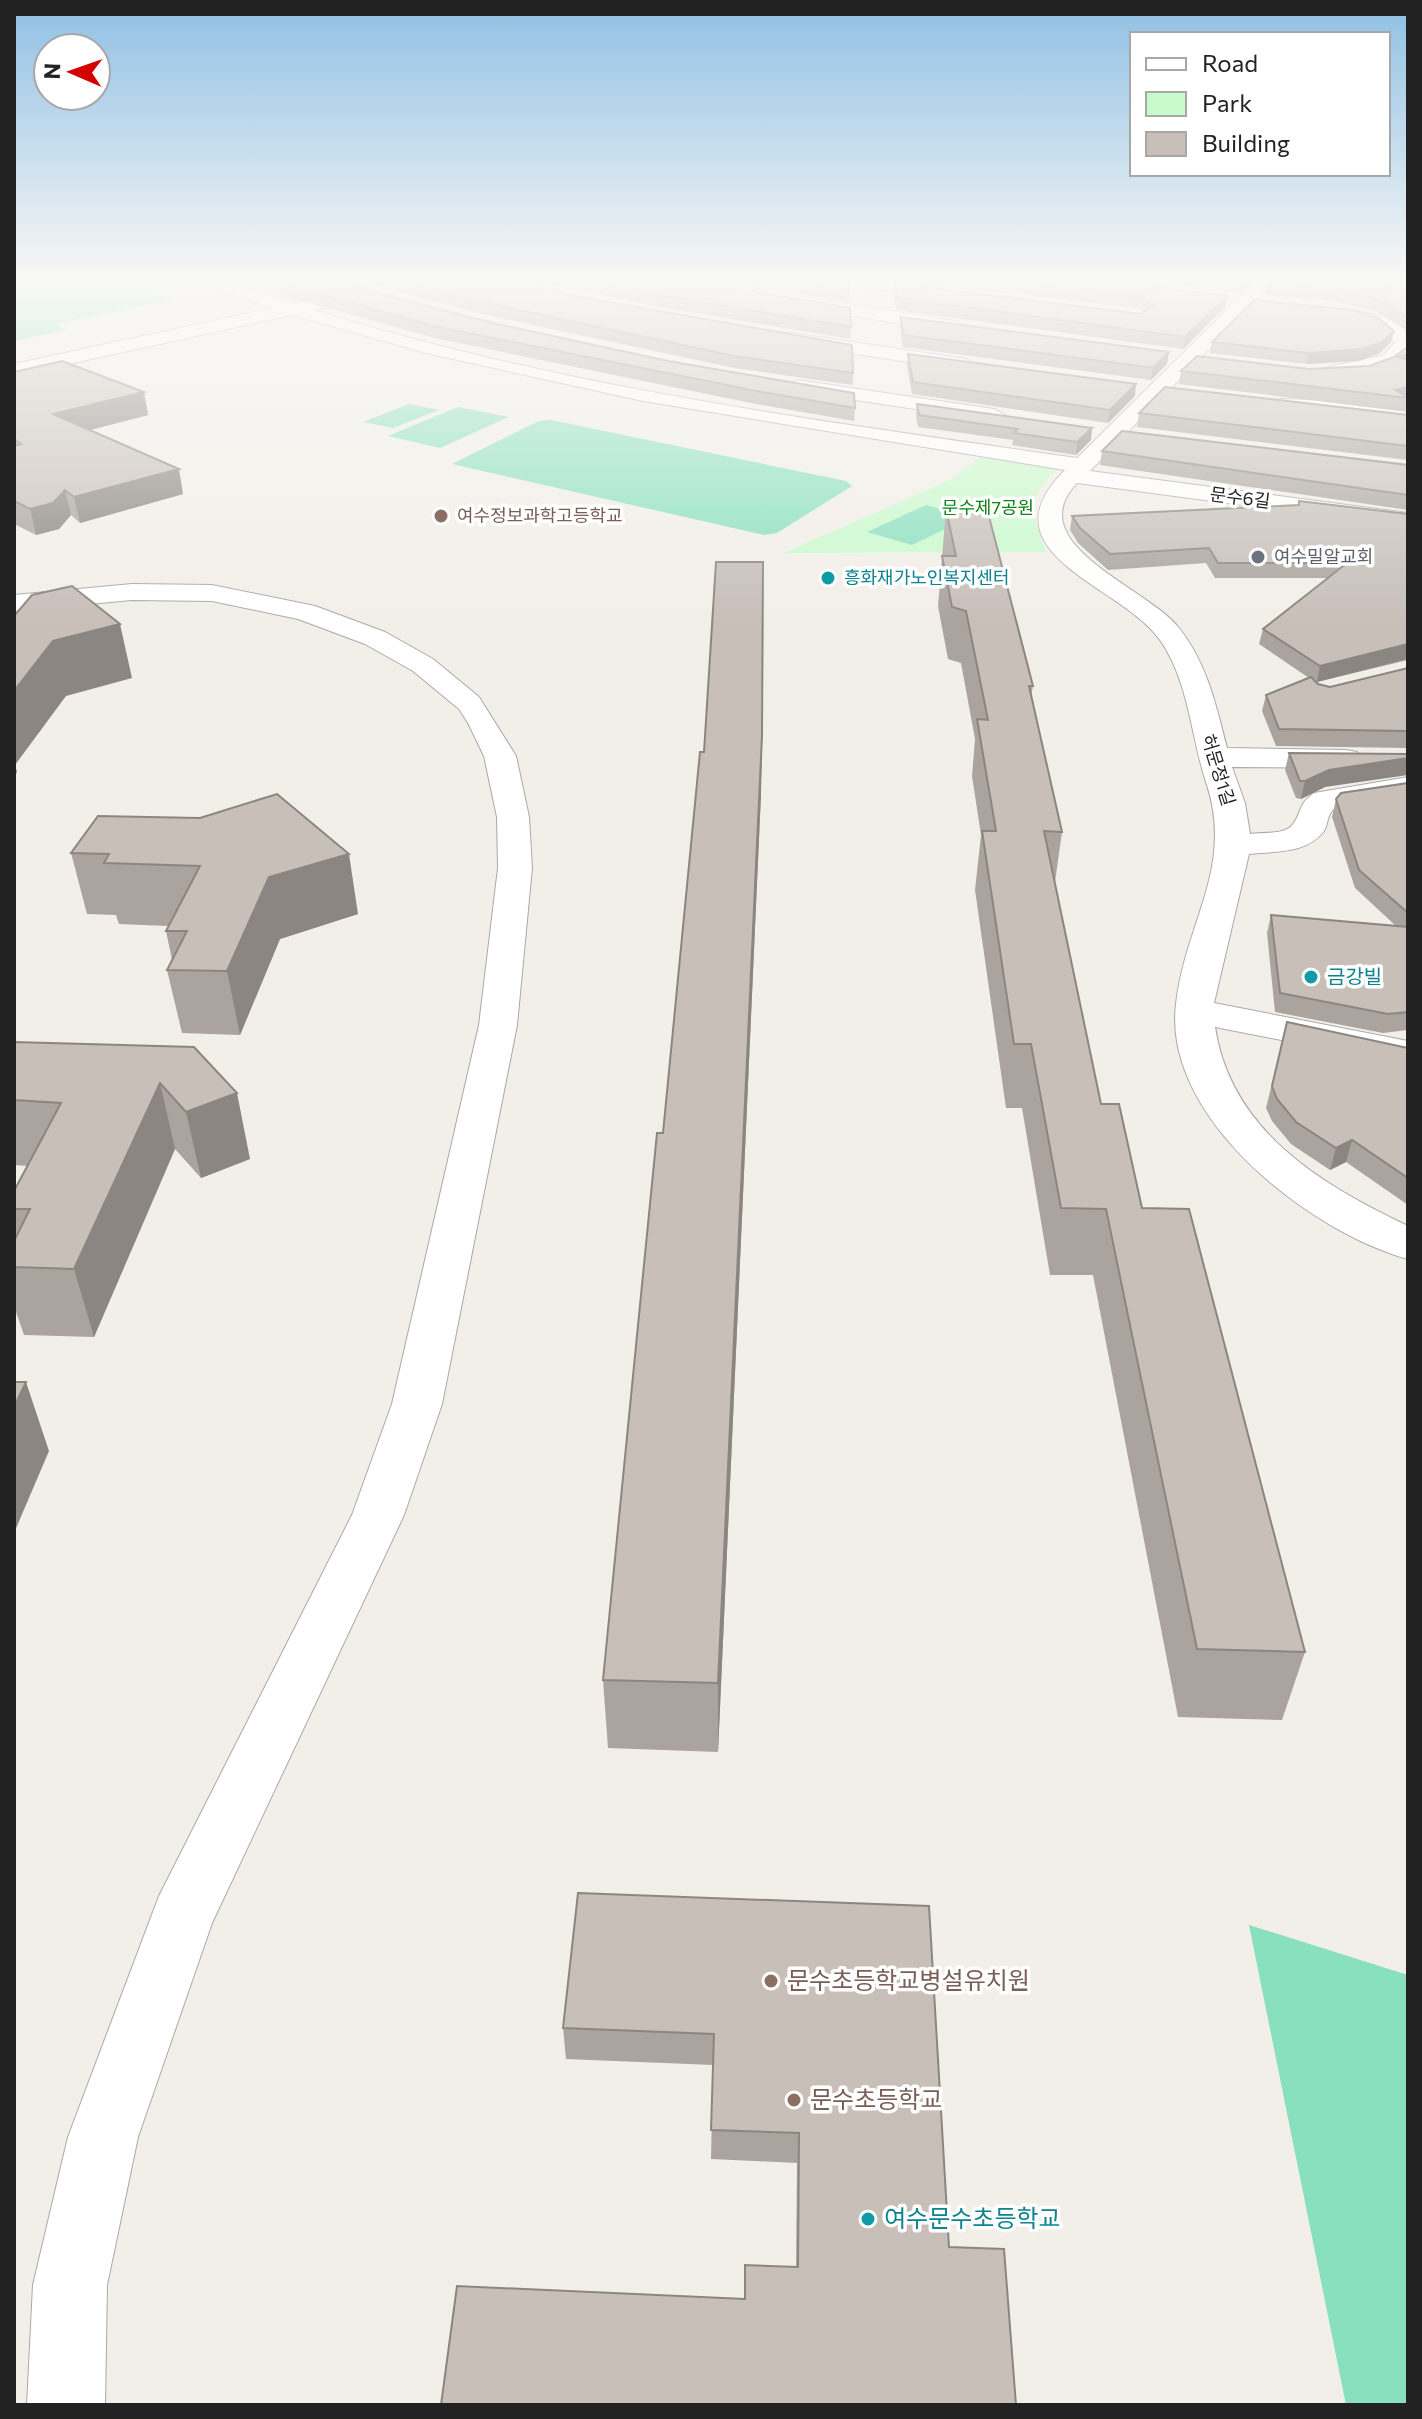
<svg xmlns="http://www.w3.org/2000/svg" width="1422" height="2419" font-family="Commissioner,'Noto Sans KR',sans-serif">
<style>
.park{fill:#c8facc}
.pitch{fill:#88e0be}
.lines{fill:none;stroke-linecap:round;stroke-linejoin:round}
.minor-casing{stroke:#a9a9a9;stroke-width:2}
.minor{fill:#fff;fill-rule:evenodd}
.wall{fill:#aba49e}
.shaded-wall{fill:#8b8681}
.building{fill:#c7bfb8;stroke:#8b8681;stroke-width:2}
.education-dot{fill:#8d6e63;stroke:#fff;stroke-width:3}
.worship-dot{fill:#6b7280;stroke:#fff;stroke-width:3}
.culture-dot{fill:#0f9aa8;stroke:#fff;stroke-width:3}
.labels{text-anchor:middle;stroke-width:7;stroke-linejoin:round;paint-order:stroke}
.far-street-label{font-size:18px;fill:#222;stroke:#fff}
.far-park-label{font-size:18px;fill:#0c8416;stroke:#fff}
.far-education-label{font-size:18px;fill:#785e54;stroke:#fff;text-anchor:start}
.far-worship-label{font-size:18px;fill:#5b616d;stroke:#fff;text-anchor:start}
.far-culture-label{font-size:18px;fill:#0d838f;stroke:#fff;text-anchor:start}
.culture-label{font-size:20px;fill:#0d838f;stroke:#fff;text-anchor:start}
.near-education-label{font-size:24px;fill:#785e54;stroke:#fff;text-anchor:start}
.near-culture-label{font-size:24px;fill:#0d838f;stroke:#fff;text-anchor:start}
</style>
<rect width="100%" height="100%" fill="#f2efe9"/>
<path class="park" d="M981,456L1060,467C1025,499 1031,510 1046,552L784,553L952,479Z"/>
<g class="pitch">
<path d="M14,283H128L174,300L55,324L66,330L14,341Z"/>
<path d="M409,404L439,410L393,428L363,422Z"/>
<path d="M458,407L509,417L440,448L388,436Z"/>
<path d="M551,420L846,481L852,486L777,533L764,535L452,464L539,421Z"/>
<path d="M926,505L970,517L912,545L867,532Z"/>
<path d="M1249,1925L1408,1975V2405H1346Z"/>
</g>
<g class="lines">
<defs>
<g id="minor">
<path d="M203,283H230L294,303L389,283H422L419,287L314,310C561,388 822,421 1077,458L1254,283H1273L1090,471L1408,513V527L1077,483C1018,544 1149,588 1179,628C1207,663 1216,705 1227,748L1346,750L1357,752L1362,759L1357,766L1346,768L1232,767L1245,803L1250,834C1262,832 1286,835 1293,824C1303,811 1297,805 1314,793L1408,777V797L1335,808C1326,815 1329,823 1324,831C1307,854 1275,851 1249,854L1214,1003L1408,1041V1065L1215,1027C1231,1131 1320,1184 1408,1226V1259C1310,1232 1162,1118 1176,1004C1185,923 1235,867 1206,782C1191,737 1189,681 1160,640C1122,585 980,554 1065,470L643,401L426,353L292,315L14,376V364L272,308Z"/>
<path d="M677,283H718L961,322L970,328L961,334L686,288Z"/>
<path d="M860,283C883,283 946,280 962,295L953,300L869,288Z"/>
<path d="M1359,283H1408V293L1368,288Z"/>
<path d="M1326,304L1391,318L1408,333V351L1398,364L1335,377L1328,375L1325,371L1328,367L1384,355L1395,342L1378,326L1320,313L1317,309Z"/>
<path d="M792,333L966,359L976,365L966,371L785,343V335Z"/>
<path d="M797,380L994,409L1005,415L994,421L790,390L787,386Z"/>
<path d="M1280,399L1408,402V414L1273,409L1270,405Z"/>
<path d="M132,584L212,585L315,606L385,632L433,659L479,697L516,756L529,817L532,868L517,1025L442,1404L404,1515L212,1923L138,2137L107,2285L105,2405H27L33,2285L68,2137L159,1896L352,1515L392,1404L479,1025L498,868L497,817L484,756L468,723L459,709L413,671L365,644L298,619L212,601L132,600L14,611V595Z"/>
</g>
</defs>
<use href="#minor" class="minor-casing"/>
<use href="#minor" class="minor"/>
</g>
<g class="wall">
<path d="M237,283H346L355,287L497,324L855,408L854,421L756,404L439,339Z"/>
<path d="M369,283H520L853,373V385L734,368L473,312Z"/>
<path d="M544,283H705L851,327L850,339L654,306Z"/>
<path d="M735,283H849V302Z"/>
<path d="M894,283L1140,314L1144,312L1139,308L918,283H1123L1225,307L1183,349L896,310L893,294Z"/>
<path d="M1165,283H1251L1241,292Z"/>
<path d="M1268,283L1408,290V331L1377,312L1338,302L1266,295Z"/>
<path d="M900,317L1167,364L1151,380L903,347L900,328Z"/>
<path d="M1394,331L1391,342L1380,353L1359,361L1306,364L1210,353L1212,342Z"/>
<path d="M908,354L1135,396L1108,423L912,394L907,366Z"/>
<path d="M1408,354V412L1179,384L1181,371L1309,369L1369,366L1394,357Z"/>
<path d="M14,372L144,392L148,415L90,430L183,494L80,523L71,515L59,529L36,535L14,524Z"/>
<path d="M917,404L1091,440L1076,455L1012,445L1013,440L918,427L916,416Z"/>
<path d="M1139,413L1408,415V460L1137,427Z"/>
<path d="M1102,451L1408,465V510L1100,465Z"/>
<path d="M946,509L1033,686L1031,696L1062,832L1055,882L1101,1104L1142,1208L1305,1652L1282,1720L1178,1717L1093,1275H1050L1022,1108H1006L975,890L981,835L972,776L975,739L961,663L948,659L938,606Z"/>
<path d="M1408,514V660L1317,682L1318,684L1330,687L1408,668V748L1276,746L1262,711L1266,695L1309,678L1259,644L1263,629L1327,578H1215L1206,563L1108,570L1078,543L1070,530L1072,516Z"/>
<path d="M762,736L761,794L718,1752L608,1748L603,1680L704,752Z"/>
<path d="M1289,753L1325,787L1301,799L1296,798L1285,770Z"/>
<path d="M1408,783V1030L1383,1033L1275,1012L1267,933L1271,915L1396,926L1355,888L1332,817L1336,799Z"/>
<path d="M98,816L358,914L280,939L240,1035L182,1033L167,970L172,960L166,931L168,926L119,924L116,915L87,914L71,853Z"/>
<path d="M1287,1022L1408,1048V1205L1346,1162L1330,1170L1291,1144L1272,1121L1266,1108Z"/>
<path d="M14,1042L194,1047L250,1159L201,1178L175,1149L94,1337L24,1335L14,1306V1191L28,1166L14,1165Z"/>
<path d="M578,1893L949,2247L796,2267L797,2163L711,2159L713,2065L566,2059L563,2028Z"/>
</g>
<g class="shaded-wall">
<path d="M1242,283H1251L1241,292Z"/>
<path d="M1227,296L1225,307L1183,349L1185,337Z"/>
<path d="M1394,331L1391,342L1380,353L1359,361L1306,364L1308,353Z"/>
<path d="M1169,352L1167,364L1151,380L1153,368Z"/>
<path d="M1408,354V366L1396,357Z"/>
<path d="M1136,384L1135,396L1108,423L1110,410Z"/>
<path d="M1408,387V399L1395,390Z"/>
<path d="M144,392L148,415L59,438L53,414Z"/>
<path d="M1092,428L1091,440L1076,455L1077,442Z"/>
<path d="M179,469L183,494L80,523L74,497Z"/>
<path d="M65,490L71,515L59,529L36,535L30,509Z"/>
<path d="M120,624L132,678L66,696L15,765L17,772L14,777V691L53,641Z"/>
<path d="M1408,644L1407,659L1317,682L1320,666Z"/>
<path d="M762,736L761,794L718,1752V1683Z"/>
<path d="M1408,758V775L1325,787L1301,799L1305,781L1329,770Z"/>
<path d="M349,854L358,914L280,939L240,1035L227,971L269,877Z"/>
<path d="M160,1083L175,1149L94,1337L74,1269Z"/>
<path d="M237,1093L250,1159L201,1178L186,1112Z"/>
<path d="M1352,1140L1346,1162L1330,1170L1336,1148Z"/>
<path d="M26,1382L49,1451L14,1533V1407Z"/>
</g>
<g class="building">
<path d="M277,283H346L355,287L497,324L668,361L854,393L855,408L756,391L438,327Z"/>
<path d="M409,283H520L580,297L852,345L853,373L734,356L472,300Z"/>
<path d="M598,283H705L850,308L851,327L653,294Z"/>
<path d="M803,283H849V291Z"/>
<path d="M894,283L1140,314L1153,306L1141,296L1020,283H1123L1227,296L1185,337L897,298Z"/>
<path d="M1268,283H1366L1408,290V318L1379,300L1340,290Z"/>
<path d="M1254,300L1352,310L1378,318L1394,331L1382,342L1362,349L1308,353L1212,342Z"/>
<path d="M900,317L1169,352L1153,368L904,335Z"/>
<path d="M1408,347V354L1396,357L1408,360V387L1395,390L1408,397V398L1181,371L1197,356L1309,369L1369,366L1394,357Z"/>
<path d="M908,354L1136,384L1110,410L913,382Z"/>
<path d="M62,361L144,392L53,414L179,469L74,497L65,490L53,503L30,509L14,501V446L21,444L14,439V372Z"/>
<path d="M1165,387L1408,415V446L1139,413Z"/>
<path d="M917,404L1092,428L1077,442L1014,433L1018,429L919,415Z"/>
<path d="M1122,431L1408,465V495L1102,451Z"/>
<path d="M1299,501L1408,514V644L1320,666L1263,629L1347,563H1218L1209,548L1110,554L1080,528L1072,516L1299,505Z"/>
<path d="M946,509H987L1033,686H1029L1062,832L1044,831L1101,1104H1119L1142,1208L1189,1209L1305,1652L1197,1649L1106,1209L1061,1208L1031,1044H1014L982,831H996L977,719L988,720L966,611L952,607L942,556H956Z"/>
<path d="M716,562H763L762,736L718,1683L603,1680L657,1133H663L700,752H704Z"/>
<path d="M72,586L120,624L53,641L14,691V616L32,595Z"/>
<path d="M1408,668V731L1279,729L1266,695L1311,677L1318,684L1330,687Z"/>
<path d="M1289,753L1408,754V758L1329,770L1305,781H1300Z"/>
<path d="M1408,783V913L1359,870L1336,799L1341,793Z"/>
<path d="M277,794L349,854L269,877L227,971L167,970L187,931H166L200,866L104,863L109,854L71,853L98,816L200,818Z"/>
<path d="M1271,915L1408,927V1012L1388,1014L1280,993Z"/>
<path d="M1287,1022L1408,1048V1178L1352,1140L1336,1148L1296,1122L1277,1099L1272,1086Z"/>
<path d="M14,1042L194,1047L237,1093L186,1112L160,1083L74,1269L14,1267V1241L30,1209H14V1191L61,1103L14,1100Z"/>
<path d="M14,1382H26L14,1407Z"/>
<path d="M578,1893L929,1906L949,2247L1004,2249L1016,2405H441L457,2286L745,2299V2265L798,2267L799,2133L711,2130L714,2034L563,2028Z"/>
</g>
<linearGradient id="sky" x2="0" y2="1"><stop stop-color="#8fc0e4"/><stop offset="0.45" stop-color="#f9f8f5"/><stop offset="1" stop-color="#f9f8f5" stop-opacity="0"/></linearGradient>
<rect width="1422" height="622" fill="url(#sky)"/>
<g class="education-dot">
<circle cx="441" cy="516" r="8"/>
<circle cx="771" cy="1981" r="8"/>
<circle cx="794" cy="2100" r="8"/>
</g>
<circle class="worship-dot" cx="1258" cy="557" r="8"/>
<g class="culture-dot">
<circle cx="828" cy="578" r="8"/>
<circle cx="1311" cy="977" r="8"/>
<circle cx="868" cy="2219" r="8"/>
</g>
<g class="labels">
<g class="far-street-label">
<text transform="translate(1240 498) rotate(7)" y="6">문수6길</text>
<text transform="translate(1218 770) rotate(73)" y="6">허문정1길</text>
</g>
<g class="far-park-label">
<text x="988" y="514">문수제7공원</text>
</g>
<g class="far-education-label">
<text x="457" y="522">여수정보과학고등학교</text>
</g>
<g class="far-worship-label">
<text x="1274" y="563">여수밀알교회</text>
</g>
<g class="far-culture-label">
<text x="844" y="584">흥화재가노인복지센터</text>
</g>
<g class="culture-label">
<text x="1327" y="984">금강빌</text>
</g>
<g class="near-education-label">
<text x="787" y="1989">문수초등학교병설유치원</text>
<text x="810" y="2108">문수초등학교</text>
</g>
<g class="near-culture-label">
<text x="884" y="2227">여수문수초등학교</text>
</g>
</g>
<rect width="1422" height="2419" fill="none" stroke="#222222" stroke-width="32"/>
<rect x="1130" y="32" width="260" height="144" fill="#ffffff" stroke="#a7a7a7" stroke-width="2"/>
<rect x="1146" y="58" width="40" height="12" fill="#ffffff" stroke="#a7a7a7" stroke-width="2"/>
<text x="1202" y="72" font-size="24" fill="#222222">Road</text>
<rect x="1146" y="92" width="40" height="24" fill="#c8facc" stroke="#a7a7a7" stroke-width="2"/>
<text x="1202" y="112" font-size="24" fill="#222222">Park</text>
<rect x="1146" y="132" width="40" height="24" fill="#c7bfb8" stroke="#a7a7a7" stroke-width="2"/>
<text x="1202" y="152" font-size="24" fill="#222222">Building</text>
<g transform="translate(72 72) rotate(272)"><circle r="38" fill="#ffffff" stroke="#a7a7a7" stroke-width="2"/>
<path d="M0-6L14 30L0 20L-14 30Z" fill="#d40000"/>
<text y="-12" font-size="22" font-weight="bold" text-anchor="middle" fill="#222222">N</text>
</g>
</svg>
